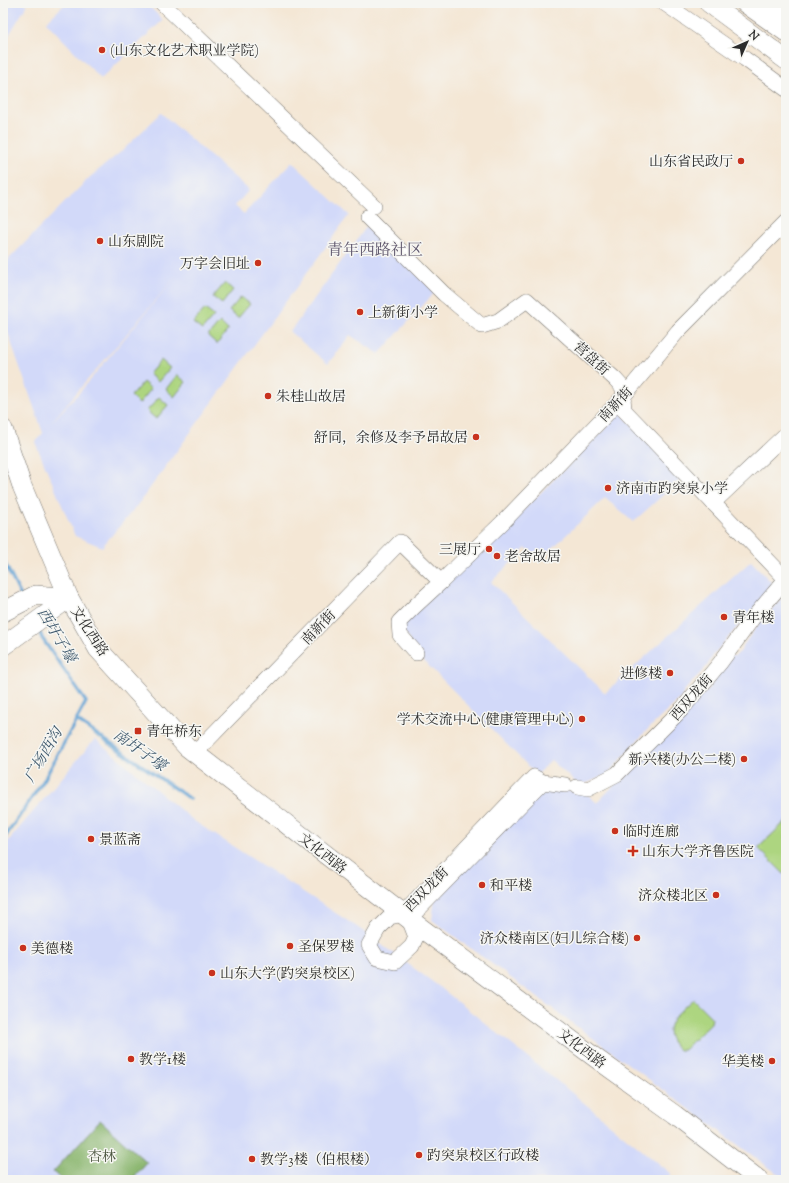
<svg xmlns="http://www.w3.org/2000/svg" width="789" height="1183" font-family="'Sorts Mill Goudy','Noto Serif SC',serif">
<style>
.built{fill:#d2d9f9;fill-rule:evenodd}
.green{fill:#add580;stroke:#6c8056}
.forest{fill:#8ab66e;stroke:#5a704c}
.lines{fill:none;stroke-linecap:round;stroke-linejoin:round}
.stream{stroke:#60a1d3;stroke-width:3.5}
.minor-casing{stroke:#716d66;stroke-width:16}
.major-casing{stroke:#716d66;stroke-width:20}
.minor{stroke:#fff;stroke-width:15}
.major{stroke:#fff;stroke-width:19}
.poi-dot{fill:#c8321e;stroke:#f6f6f2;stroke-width:1.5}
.labels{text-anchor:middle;stroke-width:3;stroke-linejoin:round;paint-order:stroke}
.poi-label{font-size:14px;fill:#2b2b2b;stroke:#f6f6f2;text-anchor:start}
.street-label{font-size:14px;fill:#2b2b2b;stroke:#f6f6f2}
.park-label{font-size:14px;fill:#4c5640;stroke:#f6f6f2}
.water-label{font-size:15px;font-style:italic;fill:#405a6e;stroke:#f6f6f2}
.quarter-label{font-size:16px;fill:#60586e;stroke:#f6f6f2}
</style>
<rect width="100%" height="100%" fill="#f6f6f2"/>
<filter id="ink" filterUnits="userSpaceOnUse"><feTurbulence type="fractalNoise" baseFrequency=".025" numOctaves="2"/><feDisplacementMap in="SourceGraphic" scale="8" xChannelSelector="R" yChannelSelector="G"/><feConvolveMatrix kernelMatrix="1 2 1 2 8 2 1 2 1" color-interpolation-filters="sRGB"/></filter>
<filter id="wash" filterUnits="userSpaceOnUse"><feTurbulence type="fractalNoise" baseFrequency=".012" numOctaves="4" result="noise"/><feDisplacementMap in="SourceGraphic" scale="16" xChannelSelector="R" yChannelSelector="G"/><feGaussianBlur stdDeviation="0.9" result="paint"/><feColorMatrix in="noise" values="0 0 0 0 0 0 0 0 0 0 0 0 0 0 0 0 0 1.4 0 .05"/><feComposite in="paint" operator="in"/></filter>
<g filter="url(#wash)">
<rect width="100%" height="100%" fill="#f4e7d5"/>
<g class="built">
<path d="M3,3H24L27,5L3,45Z"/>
<path d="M66,3H146L163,20L101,79L46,22Z"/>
<path d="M161,113L249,190L235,206L244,214L292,162L349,215L139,503L102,547L75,536L35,442L43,433L3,319V265L90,177L122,151ZM178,274L79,393L50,424Z"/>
<path d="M367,226L435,292L379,354L350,335L328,364L290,332Z"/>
<path d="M621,413L682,478L633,522L605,498L541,559L526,548L491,582L605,693L751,561L774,585L714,654L707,666L685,690L681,698L645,732L607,775L579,786L551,760L537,775L416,653L399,622L501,532Z"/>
<path d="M786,593V1180L432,920L435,898L542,789L585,792L597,803L687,709L708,690L730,656H735L741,651L742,647L758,625Z"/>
<path d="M95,739L194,821L357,927L441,988L556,1080L671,1174L666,1180H3V847Z"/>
</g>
<g class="green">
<path d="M225,283L233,290L222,304L213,297Z"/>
<path d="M241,297L250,304L238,318L229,311Z"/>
<path d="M205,309L214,316L202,330L193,323Z"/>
<path d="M220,322L228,330L217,344L208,336Z"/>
<path d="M161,360L170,368L158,382L149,374Z"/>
<path d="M177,375L186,382L174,397L166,389Z"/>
<path d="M143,382L151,389L139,404L131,396Z"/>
<path d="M159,397L168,405L156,419L147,411Z"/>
<path d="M786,821V876L758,848Z"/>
<path d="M693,999L712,1018L711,1023L684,1050H679C657,1028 676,1015 693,999Z"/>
</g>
<path class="forest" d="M100,1120L147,1163L132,1180H62L53,1172Z"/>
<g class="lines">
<g class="stream">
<path d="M3,560L21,596"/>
<path d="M76,720L190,799"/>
<path d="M3,840L44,780L86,702L42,638L38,628"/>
</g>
</g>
</g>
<g filter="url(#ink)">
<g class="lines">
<defs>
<g id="minor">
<path d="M162,3L374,206"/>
<path d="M664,3L745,59L786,89"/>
<path d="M768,3L786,16"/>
<path d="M367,217L444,294L482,326L498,321L527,300L615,379L624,389L623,397L624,410L786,579"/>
<path d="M713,503L786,434"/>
<path d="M441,582L504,521L623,397L678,331L786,222"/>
<path d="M195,753L400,542L441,582L415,606L399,622L400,635L416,653"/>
<path d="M543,782L409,919L416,937L412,946L395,962L377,958L369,945L378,929L390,917L403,914L534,777L543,782L565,785"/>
<path d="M577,787L588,789L617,774L682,709L720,663L752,619L786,579"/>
</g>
<g id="major">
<path d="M709,3L786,60"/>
<path d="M745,3L786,32"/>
<path d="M3,429L22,486L69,598L98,649L187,747L409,919L597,1059L675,1115L759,1180"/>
<path d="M3,612L36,595L69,598"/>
<path d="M3,646L69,598"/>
</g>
</defs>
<use href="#minor" class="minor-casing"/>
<use href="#major" class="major-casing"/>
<use href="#minor" class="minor"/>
<use href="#major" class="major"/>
</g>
</g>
<g class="poi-dot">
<circle cx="102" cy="50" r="4"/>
<circle cx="741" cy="161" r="4"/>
<circle cx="100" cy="241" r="4"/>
<circle cx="258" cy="263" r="4"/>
<circle cx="360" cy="312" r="4"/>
<circle cx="268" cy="396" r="4"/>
<circle cx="476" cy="437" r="4"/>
<circle cx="608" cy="488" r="4"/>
<circle cx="489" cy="549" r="4"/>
<circle cx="497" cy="556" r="4"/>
<circle cx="724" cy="617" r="4"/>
<circle cx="670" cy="673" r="4"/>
<circle cx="582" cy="719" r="4"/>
<rect x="134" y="727" width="8" height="8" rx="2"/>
<circle cx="744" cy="759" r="4"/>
<circle cx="615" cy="831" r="4"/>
<circle cx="91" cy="839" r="4"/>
<path d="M631 845h4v4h4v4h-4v4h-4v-4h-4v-4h4z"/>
<circle cx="482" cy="885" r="4"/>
<circle cx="716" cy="895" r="4"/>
<circle cx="637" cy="938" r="4"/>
<circle cx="290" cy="946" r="4"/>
<circle cx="23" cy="948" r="4"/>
<circle cx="212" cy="973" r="4"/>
<circle cx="131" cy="1059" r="4"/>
<circle cx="772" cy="1061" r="4"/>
<circle cx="419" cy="1155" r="4"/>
<circle cx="252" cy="1159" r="4"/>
</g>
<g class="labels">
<g class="poi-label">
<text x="110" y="55">(山东文化艺术职业学院)</text>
<text x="733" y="166" text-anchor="end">山东省民政厅</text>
<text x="108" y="246">山东剧院</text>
<text x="250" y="268" text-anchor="end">万字会旧址</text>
<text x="368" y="317">上新街小学</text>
<text x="276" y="401">朱桂山故居</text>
<text x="468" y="442" text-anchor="end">舒同，余修及李予昂故居</text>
<text x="616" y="493">济南市趵突泉小学</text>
<text x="481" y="554" text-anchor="end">三展厅</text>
<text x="505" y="561">老舍故居</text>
<text x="732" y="622">青年楼</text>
<text x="662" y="678" text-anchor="end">进修楼</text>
<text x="574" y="724" text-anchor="end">学术交流中心(健康管理中心)</text>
<text x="146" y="736">青年桥东</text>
<text x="736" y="764" text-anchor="end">新兴楼(办公二楼)</text>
<text x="623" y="836">临时连廊</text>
<text x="99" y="844">景蓝斋</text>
<text x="642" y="856">山东大学齐鲁医院</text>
<text x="490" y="890">和平楼</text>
<text x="708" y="900" text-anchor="end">济众楼北区</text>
<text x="629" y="943" text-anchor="end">济众楼南区(妇儿综合楼)</text>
<text x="298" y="951">圣保罗楼</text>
<text x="31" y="953">美德楼</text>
<text x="220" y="978">山东大学(趵突泉校区)</text>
<text x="139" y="1064">教学1楼</text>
<text x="764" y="1066" text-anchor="end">华美楼</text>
<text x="427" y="1160">趵突泉校区行政楼</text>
<text x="260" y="1164">教学3楼（伯根楼）</text>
</g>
<g class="street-label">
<text transform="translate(592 358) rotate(42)" y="5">营盘街</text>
<text transform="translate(615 404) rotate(-47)" y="5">南新街</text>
<text transform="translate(318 627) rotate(-46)" y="5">南新街</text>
<text transform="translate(90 631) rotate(57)" y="5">文化西路</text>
<text transform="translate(691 697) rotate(-49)" y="5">西双龙街</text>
<text transform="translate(323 853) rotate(38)" y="5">文化西路</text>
<text transform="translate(426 889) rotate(-46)" y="5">西双龙街</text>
<text transform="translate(582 1048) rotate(37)" y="5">文化西路</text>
</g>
<g class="park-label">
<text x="102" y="1161">杏林</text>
</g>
<g class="water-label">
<text transform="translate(57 635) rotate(59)" y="5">西圩子壕</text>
<text transform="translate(140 750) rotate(35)" y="5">南圩子壕</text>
<text transform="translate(43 755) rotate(-60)" y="5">广场西沟</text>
</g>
<g class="quarter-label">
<text x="375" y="255">青年西路社区</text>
</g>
</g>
<rect width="789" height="1183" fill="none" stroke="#f6f6f2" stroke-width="16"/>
<g transform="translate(747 42) rotate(45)" stroke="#f6f6f2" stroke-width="3" paint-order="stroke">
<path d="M0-3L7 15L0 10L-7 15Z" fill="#2b2b2b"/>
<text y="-6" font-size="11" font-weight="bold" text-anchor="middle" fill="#2b2b2b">N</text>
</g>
</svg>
